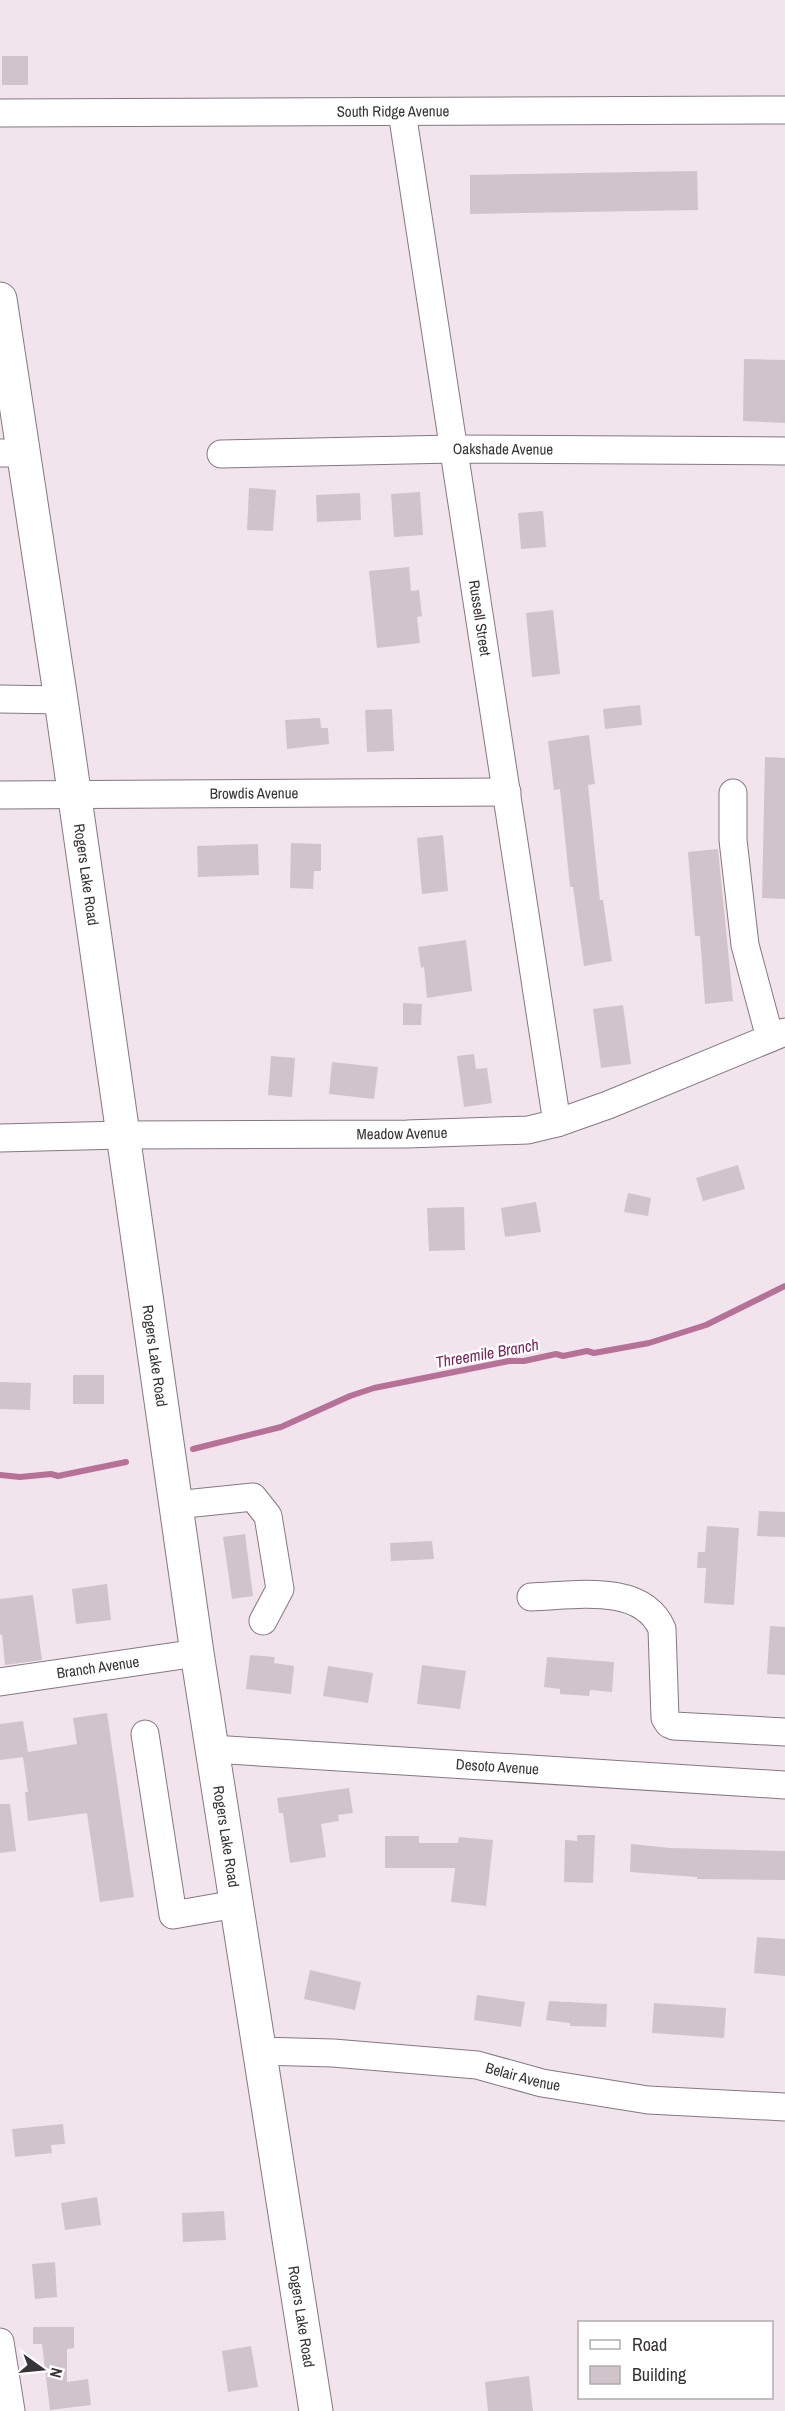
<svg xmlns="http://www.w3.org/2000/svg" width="785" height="2411" font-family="'Archivo Narrow',sans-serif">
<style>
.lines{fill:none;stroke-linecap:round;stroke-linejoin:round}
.stream{stroke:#b77199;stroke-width:6}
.building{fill:#d1c3ca}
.minor-casing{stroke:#85787f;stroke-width:29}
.major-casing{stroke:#85787f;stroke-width:35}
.minor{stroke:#fff;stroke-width:27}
.major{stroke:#fff;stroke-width:33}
.labels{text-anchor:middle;stroke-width:4.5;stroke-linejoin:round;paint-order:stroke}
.street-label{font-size:15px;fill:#383336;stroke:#fff}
.water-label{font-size:16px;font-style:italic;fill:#78245a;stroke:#fff}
</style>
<rect width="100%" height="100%" fill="#f2e4ec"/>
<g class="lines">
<g class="stream">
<path d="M193,1449L281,1427L350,1396L374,1388L509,1361H524L556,1354L563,1356L587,1351L594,1353L649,1343L706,1325L785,1286"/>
<path d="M0,1475L20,1477L51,1474L58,1476L126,1462"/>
</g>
</g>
<g class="building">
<rect x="2" y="56" width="26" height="29"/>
<path d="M697,171L698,210L470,214V175Z"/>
<path d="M744,359L785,360V423L743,421Z"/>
<path d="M249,488L276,490L273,531L247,530Z"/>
<path d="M420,492L423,535L394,537L391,494Z"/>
<path d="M360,493L361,520L317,522L316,495Z"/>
<path d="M543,511L546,547L521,549L518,513Z"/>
<path d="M409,567L411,591L419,590L422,616L417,617L420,643L377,648L369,571Z"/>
<path d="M553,610L560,674L532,677L526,613Z"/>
<path d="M640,705L642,725L605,729L603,709Z"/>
<path d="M392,709L394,751L367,752L365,710Z"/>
<path d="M320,718L321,728H328L329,744L287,749L285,720Z"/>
<path d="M589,735L595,784L588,785L600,900H603L612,961L584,966L573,887H570L560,789L554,790L548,741Z"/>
<path d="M765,757L785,758V899L762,898Z"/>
<path d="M443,835L448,891L422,894L417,838Z"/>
<path d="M291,843L321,844V871H314L313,889L290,888Z"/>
<path d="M258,844L259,875L198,877L197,846Z"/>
<path d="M718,849L733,1001L705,1004L700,936H695L688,852Z"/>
<path d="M466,940L472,991L427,998L424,967L421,968L418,947Z"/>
<path d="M403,1003L422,1004L421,1025H403Z"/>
<path d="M623,1005L631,1064L601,1068L593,1009Z"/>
<path d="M474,1054L476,1069L487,1068L492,1103L464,1107L457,1056Z"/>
<path d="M271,1056L295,1058L292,1097L268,1095Z"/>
<path d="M332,1062L378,1067L374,1099L329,1094Z"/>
<path d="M738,1165L745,1189L703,1201L696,1178Z"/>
<path d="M628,1193L651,1198L648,1216L624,1212Z"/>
<path d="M536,1202L541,1232L505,1237L501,1208Z"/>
<path d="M464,1207L465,1250L429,1251L427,1208Z"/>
<rect x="73" y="1375" width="31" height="29"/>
<path d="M0,1382L31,1383L30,1410L0,1409Z"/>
<path d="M759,1511L785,1512V1537L757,1536Z"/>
<path d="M707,1526L739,1528L734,1605L704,1603L706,1568H697L698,1552H705Z"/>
<path d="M245,1534L253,1596L232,1599L223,1537Z"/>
<path d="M432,1541L434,1559L391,1561L390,1543Z"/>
<path d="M107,1584L111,1620L76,1624L72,1589Z"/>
<path d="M33,1595L42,1660L5,1665L2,1634L0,1635V1599Z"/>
<path d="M770,1626L785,1627V1675L767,1674Z"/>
<path d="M250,1655L275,1657L274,1663L294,1666L291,1694L246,1689Z"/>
<path d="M547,1657L614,1662L612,1692L590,1690L589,1696L560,1694V1689L544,1687Z"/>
<path d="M422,1665L466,1671L460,1709L417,1704Z"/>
<path d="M328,1666L373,1673L368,1703L323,1696Z"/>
<path d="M107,1713L134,1897L100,1902L87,1813L28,1821L25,1792H28L23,1757L0,1760V1724L23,1721L28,1752L77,1744L73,1718Z"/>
<path d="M349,1788L353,1813L338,1815L339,1821L321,1824L326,1857L290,1863L283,1813H279L277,1798Z"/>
<path d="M0,1804H10L16,1851L0,1853Z"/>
<path d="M577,1835H595L593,1883L564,1882L565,1840L577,1841Z"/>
<path d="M385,1836H419V1843H458L459,1837L493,1840L486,1906L451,1902L455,1868H385Z"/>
<path d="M631,1844L670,1848L785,1851V1880L697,1879V1877L630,1872Z"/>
<path d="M757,1937L785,1939V1976L754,1973Z"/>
<path d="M310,1970L361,1982L355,2010L304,1999Z"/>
<path d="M477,1995L525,2002L521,2027L474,2020Z"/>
<path d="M549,2001L607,2004L606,2027L570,2026V2023L546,2020Z"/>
<path d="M654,2003L726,2008L724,2038L652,2033Z"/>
<path d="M63,2124L65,2144L51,2145L52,2153L15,2157L12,2129Z"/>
<path d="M97,2197L101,2225L65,2230L61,2203Z"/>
<path d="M224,2211L226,2240L183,2242L182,2213Z"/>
<path d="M55,2262L57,2297L35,2299L32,2264Z"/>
<path d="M33,2327H74V2348L67,2349V2382L88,2379L91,2405L50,2410L42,2344H33Z"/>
<path d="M251,2346L258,2387L228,2392L222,2351Z"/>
<path d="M529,2376L533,2411H488L485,2382Z"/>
</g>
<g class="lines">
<defs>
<g id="minor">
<path id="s1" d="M402,112L557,1123"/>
<path id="s2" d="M0,113L785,110"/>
<path d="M0,453H24"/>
<path id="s3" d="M221,454L454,449L785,451"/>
<path d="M0,699L61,700"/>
<path d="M733,793V840L745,945L770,1038"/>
<path id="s4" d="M0,795L507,792"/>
<path id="s5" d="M0,1138L123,1135L407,1134L528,1130L557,1123L608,1105L785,1032"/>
<path d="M175,1505L253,1497L268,1516L280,1589L263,1621"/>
<path d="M531,1597C572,1596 642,1582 662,1629L665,1718L669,1724L674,1726L785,1732"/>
<path id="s6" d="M0,1682L197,1653"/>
<path d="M145,1734L173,1915L236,1904"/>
<path id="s7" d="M212,1749L785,1785"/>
<path id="s8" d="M259,2051L333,2053L477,2065L542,2083L648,2100L785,2107"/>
<path d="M0,2342L11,2411"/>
</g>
<g id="major">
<path id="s9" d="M0,299L61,700L197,1653L316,2411"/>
</g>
</defs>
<use href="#minor" class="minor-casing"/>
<use href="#major" class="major-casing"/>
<use href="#minor" class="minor"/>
<use href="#major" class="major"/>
</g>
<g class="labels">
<g class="street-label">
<text dy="5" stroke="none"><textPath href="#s2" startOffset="393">South Ridge Avenue</textPath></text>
<text dy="5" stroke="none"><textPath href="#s3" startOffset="282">Oakshade Avenue</textPath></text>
<text dy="5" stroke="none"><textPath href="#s1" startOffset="512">Russell Street</textPath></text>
<text dy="5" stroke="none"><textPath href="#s4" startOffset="254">Browdis Avenue</textPath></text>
<text dy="5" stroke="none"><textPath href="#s9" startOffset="582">Rogers Lake Road</textPath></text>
<text dy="5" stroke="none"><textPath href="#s5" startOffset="402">Meadow Avenue</textPath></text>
<text dy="5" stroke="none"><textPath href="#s9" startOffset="1068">Rogers Lake Road</textPath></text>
<text dy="5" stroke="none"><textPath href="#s6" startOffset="99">Branch Avenue</textPath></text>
<text dy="5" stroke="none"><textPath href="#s7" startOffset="286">Desoto Avenue</textPath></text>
<text dy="5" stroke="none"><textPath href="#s9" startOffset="1554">Rogers Lake Road</textPath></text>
<text dy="5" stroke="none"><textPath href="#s8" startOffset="266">Belair Avenue</textPath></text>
<text dy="5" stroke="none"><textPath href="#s9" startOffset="2040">Rogers Lake Road</textPath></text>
</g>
<g class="water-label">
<text transform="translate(487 1353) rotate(-10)" y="6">Threemile Branch</text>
</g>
</g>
<rect x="578" y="2321" width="195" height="78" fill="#ffffff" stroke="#afadaf" stroke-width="1.5"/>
<rect x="590" y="2340" width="30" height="9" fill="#ffffff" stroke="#afadaf" stroke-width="1.5"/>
<text x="632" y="2351" font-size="18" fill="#383336">Road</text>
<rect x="590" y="2366" width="30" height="18" fill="#d1c3ca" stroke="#afadaf" stroke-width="1.5"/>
<text x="632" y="2381" font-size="18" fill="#383336">Building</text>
<g transform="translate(42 2369) rotate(105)" stroke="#ffffff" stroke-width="4.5" paint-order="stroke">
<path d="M0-4.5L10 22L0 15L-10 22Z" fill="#383336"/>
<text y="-9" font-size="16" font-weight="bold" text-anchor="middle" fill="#383336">N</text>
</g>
</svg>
